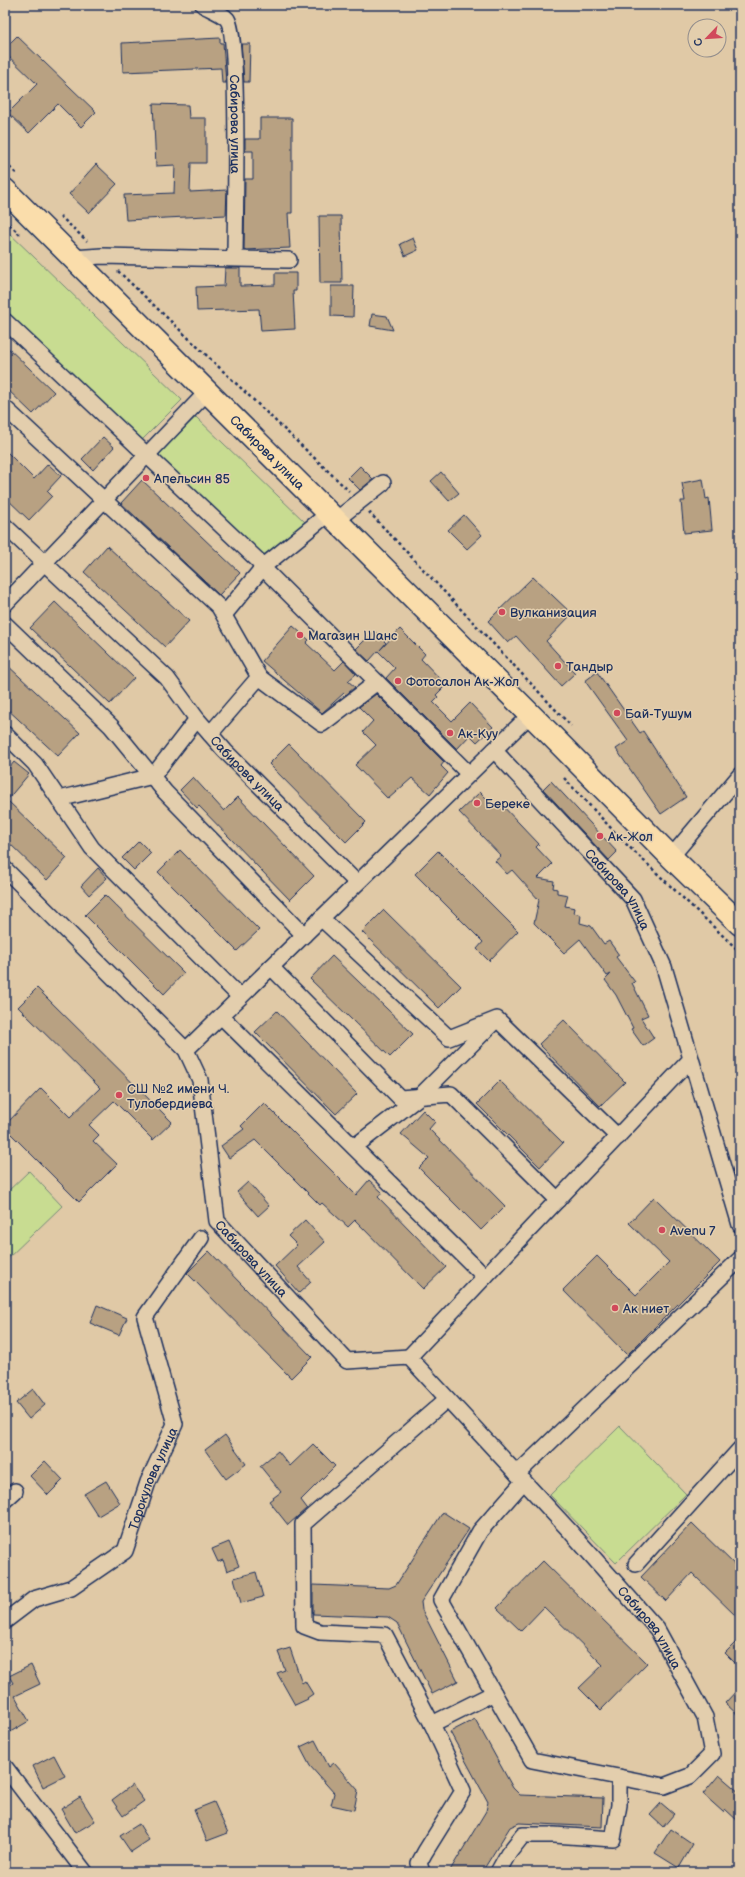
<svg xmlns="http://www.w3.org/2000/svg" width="745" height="1877" font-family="'Balsamiq Sans',sans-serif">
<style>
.green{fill:#c8dc91;stroke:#728678}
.building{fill:#b8a182;stroke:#1b2f5e}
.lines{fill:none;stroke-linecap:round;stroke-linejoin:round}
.minor-casing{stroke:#1b2f5e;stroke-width:18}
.highway-casing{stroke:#1b2f5e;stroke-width:25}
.path{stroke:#1b2f5e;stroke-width:2.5;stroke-dasharray:3 3;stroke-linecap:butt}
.minor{stroke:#e3cead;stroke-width:15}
.highway{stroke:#faddab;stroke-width:22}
.poi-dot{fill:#d1495b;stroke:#e3cead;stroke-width:1.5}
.labels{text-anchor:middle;stroke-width:3;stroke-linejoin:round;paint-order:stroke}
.street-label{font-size:13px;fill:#1b2f5e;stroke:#e3cead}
.poi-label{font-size:13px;fill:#1b2f5e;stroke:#e3cead;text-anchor:start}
</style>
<rect width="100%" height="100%" fill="#e0c9a6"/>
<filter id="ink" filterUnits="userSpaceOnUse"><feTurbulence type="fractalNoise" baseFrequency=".025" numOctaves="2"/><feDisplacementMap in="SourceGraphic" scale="8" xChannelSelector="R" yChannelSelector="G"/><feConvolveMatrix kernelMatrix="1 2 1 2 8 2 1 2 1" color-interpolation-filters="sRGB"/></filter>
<g filter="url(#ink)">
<g class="green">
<path d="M5,229L182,400L142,440L5,312Z"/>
<path d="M196,417L306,523L262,556L157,454Z"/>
<path d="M29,1171L62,1206L5,1261V1194Z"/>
<path d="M620,1426L686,1494L616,1563L550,1495Z"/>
</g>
<g class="building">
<path d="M17,36L96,112L81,127L58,104L29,133L8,113L37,84L5,53V48Z"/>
<path d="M220,38V43H223L226,83H222L221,68L123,72L122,43Z"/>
<path d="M241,44H250L249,82H244Z"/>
<path d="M153,104L188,105L189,118H206V163H191L190,192L227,190L226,215L126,220L124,195L174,193L175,165L156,166Z"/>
<path d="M260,118H292V213H288L290,248L244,250L245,179H253V151H245V139H260Z"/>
<path d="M96,164L117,184L89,213L69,194Z"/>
<path d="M319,216H341L342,283H320Z"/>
<path d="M413,238L418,250L405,256L400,244Z"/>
<path d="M225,268H240V286L275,285V273H296V291H293L295,329L261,331L259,309L197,311L196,287L224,286Z"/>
<path d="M331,286H354L353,317L331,316Z"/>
<path d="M372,314L387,316L393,330L370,326Z"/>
<path d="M5,345L54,392L33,414L5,387Z"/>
<path d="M103,437L114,447L93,470L82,459Z"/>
<path d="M5,450L34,479L48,464L61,476L47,491L52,496L29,520L5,497Z"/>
<path d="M360,466L373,479L360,490L348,478Z"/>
<path d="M441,472L459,493L449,501L431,481Z"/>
<path d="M703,479L706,499L709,498L712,530L684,533L681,501H685L682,483Z"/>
<path d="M142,480L240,573L219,595L121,503Z"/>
<path d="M464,515L482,535L467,549L448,530Z"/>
<path d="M107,546L189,621L165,647L84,572Z"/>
<path d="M533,577L572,614L546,641L575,673L561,686L516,636L508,643L488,621Z"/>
<path d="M55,602L134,678L110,704L30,628Z"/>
<path d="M293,626L309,640L306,643L335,670L344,661L356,674L348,681L355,687L346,695L344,693L322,713L262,661Z"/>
<path d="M400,629L425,654L421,659L446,685L436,695L438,697L433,702L452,721L470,703L493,727L477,742L470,735L457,749L386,678L395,668L378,651L369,661L356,649L374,631L386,643L380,650Z"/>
<path d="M5,663L80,733L58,756L5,707Z"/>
<path d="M597,672L640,733L643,731L686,797L661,814L616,749L628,741L585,681Z"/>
<path d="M376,694L444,762L441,766L448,773L430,794L412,778L388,799L355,765L376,745L363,732L373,721L359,707Z"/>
<path d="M289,744L366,822L346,842L269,764Z"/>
<path d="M14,762L29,774L7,800L67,858L47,880L5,839V773Z"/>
<path d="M193,777L224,811L238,797L314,876L290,900L199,806L197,808L180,790Z"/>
<path d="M551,781L617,852L609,860L543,789Z"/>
<path d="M480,792L494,806L499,802L539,844L536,847L552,864L538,878L554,881L553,888L557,889V893L568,895L565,906L575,908L574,913L581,915L580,923L591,926L604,944L609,941L619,955L616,957L635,982L632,983L648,1015L641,1018L654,1038L643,1046L631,1029L633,1028L616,995L605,980L611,974L607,976L580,939L564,953L534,923L539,900L512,870L507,874L495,861L501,856L459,812Z"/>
<path d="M139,841L151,853L134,870L122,858Z"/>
<path d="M180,850L259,930L237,951L158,872Z"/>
<path d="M438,851L518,931L489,961L477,949L483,942L415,874Z"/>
<path d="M98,868L107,878L89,895L81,886Z"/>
<path d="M105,895L184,973L164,994L85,915Z"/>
<path d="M384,910L461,986L439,1008L362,932Z"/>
<path d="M332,956L413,1034L390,1057L310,979Z"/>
<path d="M37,988L172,1122L153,1140L114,1101L89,1125L99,1135L93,1141L117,1164L79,1202L5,1128V1125L41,1088L70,1117L100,1088L18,1007Z"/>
<path d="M277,1011L357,1094L336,1114L255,1032Z"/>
<path d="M564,1020L625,1082L600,1106L539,1044Z"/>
<path d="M500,1081L563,1143L540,1167L477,1104Z"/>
<path d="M264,1103L356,1195L369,1180L382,1192L378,1197L446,1267L423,1289L355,1220L348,1227L322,1203L320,1205L255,1140L229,1158L221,1146L244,1129L241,1126Z"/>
<path d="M423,1110L435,1122L429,1129L505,1206L481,1230L419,1168L429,1158L401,1134Z"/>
<path d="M248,1182L269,1206L258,1216L237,1192Z"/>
<path d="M654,1197L720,1262L627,1355L563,1290L597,1256L636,1295L669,1262L629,1223Z"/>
<path d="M305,1220L325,1242L298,1267L311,1282L299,1293L275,1266L297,1245L288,1236Z"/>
<path d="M209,1251L312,1357L291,1378L187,1273Z"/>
<path d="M97,1305L127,1318L119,1335L90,1323Z"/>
<path d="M33,1389L45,1405L29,1419L16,1403Z"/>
<path d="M225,1435L246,1464L226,1479L205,1450Z"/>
<path d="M313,1444L335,1466L301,1500L307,1508L288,1525L269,1501L281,1492L260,1466L278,1451L290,1466Z"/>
<path d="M45,1461L63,1480L48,1495L30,1476Z"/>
<path d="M106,1481L120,1503L98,1516L84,1494Z"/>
<path d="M443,1512L469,1529L421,1602L422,1610L458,1681L432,1694L397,1623L388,1617L313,1614V1585L389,1588L396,1585Z"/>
<path d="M692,1523L740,1570V1620L692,1573L666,1601L641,1577Z"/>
<path d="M229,1542L239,1566L227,1571L223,1560L218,1562L212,1549Z"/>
<path d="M543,1561L647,1663L601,1710L579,1688L603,1665L544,1607L521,1631L497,1608Z"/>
<path d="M256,1572L263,1597L241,1603L234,1578Z"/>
<path d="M740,1638V1668L725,1653Z"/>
<path d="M290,1648L302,1683L305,1681L313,1694L307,1698L308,1699L295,1705L277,1673L285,1670L278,1652Z"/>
<path d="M31,1665L40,1684L15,1696L29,1721L5,1735V1680L9,1686L13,1683L9,1676Z"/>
<path d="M740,1687V1717L725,1703Z"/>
<path d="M475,1719L513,1788L520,1795L603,1798L602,1827L519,1823L510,1827L482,1872H449L486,1811L488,1802L450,1732Z"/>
<path d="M315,1740L329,1767L334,1763L358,1790L354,1810L331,1805L334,1793L310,1766L300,1747Z"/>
<path d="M54,1755L65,1776L43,1787L33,1766Z"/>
<path d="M719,1775L740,1793V1823L725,1809L723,1812L703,1794Z"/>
<path d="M132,1785L144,1801L123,1816L112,1800Z"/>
<path d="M80,1797L95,1821L75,1833L61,1809Z"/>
<path d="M214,1802L228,1833L207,1841L194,1810Z"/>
<path d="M661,1803L674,1814L663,1827L650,1815Z"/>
<path d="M139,1824L149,1840L131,1852L120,1836Z"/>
<path d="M671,1829L693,1844L679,1868L655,1853Z"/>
</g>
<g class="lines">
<defs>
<g id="minor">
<path id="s1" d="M203,5C210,9 222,13 227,19C240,34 235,226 235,258"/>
<path d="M73,258L102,256L289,260"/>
<path d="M5,321L264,566L329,513"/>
<path d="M5,408L219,607L259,677L210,734"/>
<path d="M336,520L383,483"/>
<path id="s2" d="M5,526L167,678L197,719L225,751L357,883"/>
<path d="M263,568L469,774"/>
<path d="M5,604L207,392"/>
<path d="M224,615L264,566"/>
<path d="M5,624L111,726L165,792L304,935"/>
<path d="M259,677L322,724L377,682"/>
<path d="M5,734L35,764L92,848L240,997"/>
<path id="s3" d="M494,750L633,899L664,967L740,1225"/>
<path d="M59,799L153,776L197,719"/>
<path d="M671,857L740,775"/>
<path id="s4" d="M5,869L186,1050L200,1080L217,1221L347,1361L409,1357L568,1529L657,1629L705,1717L712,1754L690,1776L664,1786L532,1760L441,1600L480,1531L524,1481"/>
<path d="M321,918L449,1038L497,1019L618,1137"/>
<path d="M271,967L400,1098L451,1094L558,1200"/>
<path d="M221,1016L485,1277"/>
<path d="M186,1050L531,714"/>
<path d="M354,1147L419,1097L492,1024"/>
<path d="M409,1357L691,1059"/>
<path d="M447,1399L303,1524L304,1626L320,1632L385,1635L432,1724L494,1693"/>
<path d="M517,1474L740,1259"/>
<path d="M5,1500L15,1491"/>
<path d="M636,1564L740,1449"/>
<path id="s5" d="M5,1621L34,1599L71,1588L125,1551L148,1482L175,1424L145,1317L201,1238"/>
<path d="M5,1767L85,1872"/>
<path d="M422,1872L419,1863L425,1852L463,1791L432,1724"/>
<path d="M498,1872L508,1854L523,1835H554L613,1839L619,1805V1777"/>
</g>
<g id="highway">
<path id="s6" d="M5,190L548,732L671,857L740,924"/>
</g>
</defs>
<use href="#minor" class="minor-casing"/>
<use href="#highway" class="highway-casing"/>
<g class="path">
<path d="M5,163L18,175"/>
<path d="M60,216L87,241"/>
<path d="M5,220L20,235"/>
<path d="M118,271L349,491"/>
<path d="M369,512L571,726"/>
<path d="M564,778L623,841L740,952"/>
</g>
<use href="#minor" class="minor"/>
<use href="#highway" class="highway"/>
</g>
</g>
<g class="poi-dot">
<circle cx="146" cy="478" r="4"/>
<circle cx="502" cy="612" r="4"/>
<circle cx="300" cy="635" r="4"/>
<circle cx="558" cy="666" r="4"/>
<circle cx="398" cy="681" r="4"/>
<circle cx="617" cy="713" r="4"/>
<circle cx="450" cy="733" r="4"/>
<circle cx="477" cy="803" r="4"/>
<circle cx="600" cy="836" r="4"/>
<circle cx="119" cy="1095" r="4"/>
<circle cx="662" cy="1230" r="4"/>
<circle cx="615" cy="1308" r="4"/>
</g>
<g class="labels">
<g class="street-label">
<text dy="5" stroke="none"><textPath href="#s1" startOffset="134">Сабирова улица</textPath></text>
<text dy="5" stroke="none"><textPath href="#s6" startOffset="371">Сабирова улица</textPath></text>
<text dy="5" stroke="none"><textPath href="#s2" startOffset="347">Сабирова улица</textPath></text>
<text dy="5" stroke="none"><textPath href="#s3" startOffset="187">Сабирова улица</textPath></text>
<text dy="5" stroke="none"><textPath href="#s4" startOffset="482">Сабирова улица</textPath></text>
<text dy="5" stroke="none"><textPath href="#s5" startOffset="218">Торокулова улица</textPath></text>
<text dy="5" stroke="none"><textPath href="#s4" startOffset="1047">Сабирова улица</textPath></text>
</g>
<g class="poi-label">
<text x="154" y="483">Апельсин 85</text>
<text x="510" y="617">Вулканизация</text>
<text x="308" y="640">Магазин Шанс</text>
<text x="566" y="671">Тандыр</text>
<text x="406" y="686">Фотосалон Ак-Жол</text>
<text x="625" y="718">Бай-Тушум</text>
<text x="458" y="738">Ак-Куу</text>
<text x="485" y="808">Береке</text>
<text x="608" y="841">Ак-Жол</text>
<text x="127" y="1093">СШ №2 имени Ч.<tspan x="127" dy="15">Тулобердиева</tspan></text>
<text x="670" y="1235">Avenu 7</text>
<text x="623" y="1313">Ак ниет</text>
</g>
</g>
<rect width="745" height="1877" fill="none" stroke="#e3cead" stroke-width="20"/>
<rect x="10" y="10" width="725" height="1857" fill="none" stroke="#1b2f5e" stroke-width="1.5" filter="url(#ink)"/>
<g transform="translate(707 38) rotate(245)"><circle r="19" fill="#e3cead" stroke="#938e8d"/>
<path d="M0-3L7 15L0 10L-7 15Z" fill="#d1495b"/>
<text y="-6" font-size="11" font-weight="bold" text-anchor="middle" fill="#1b2f5e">С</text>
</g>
</svg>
